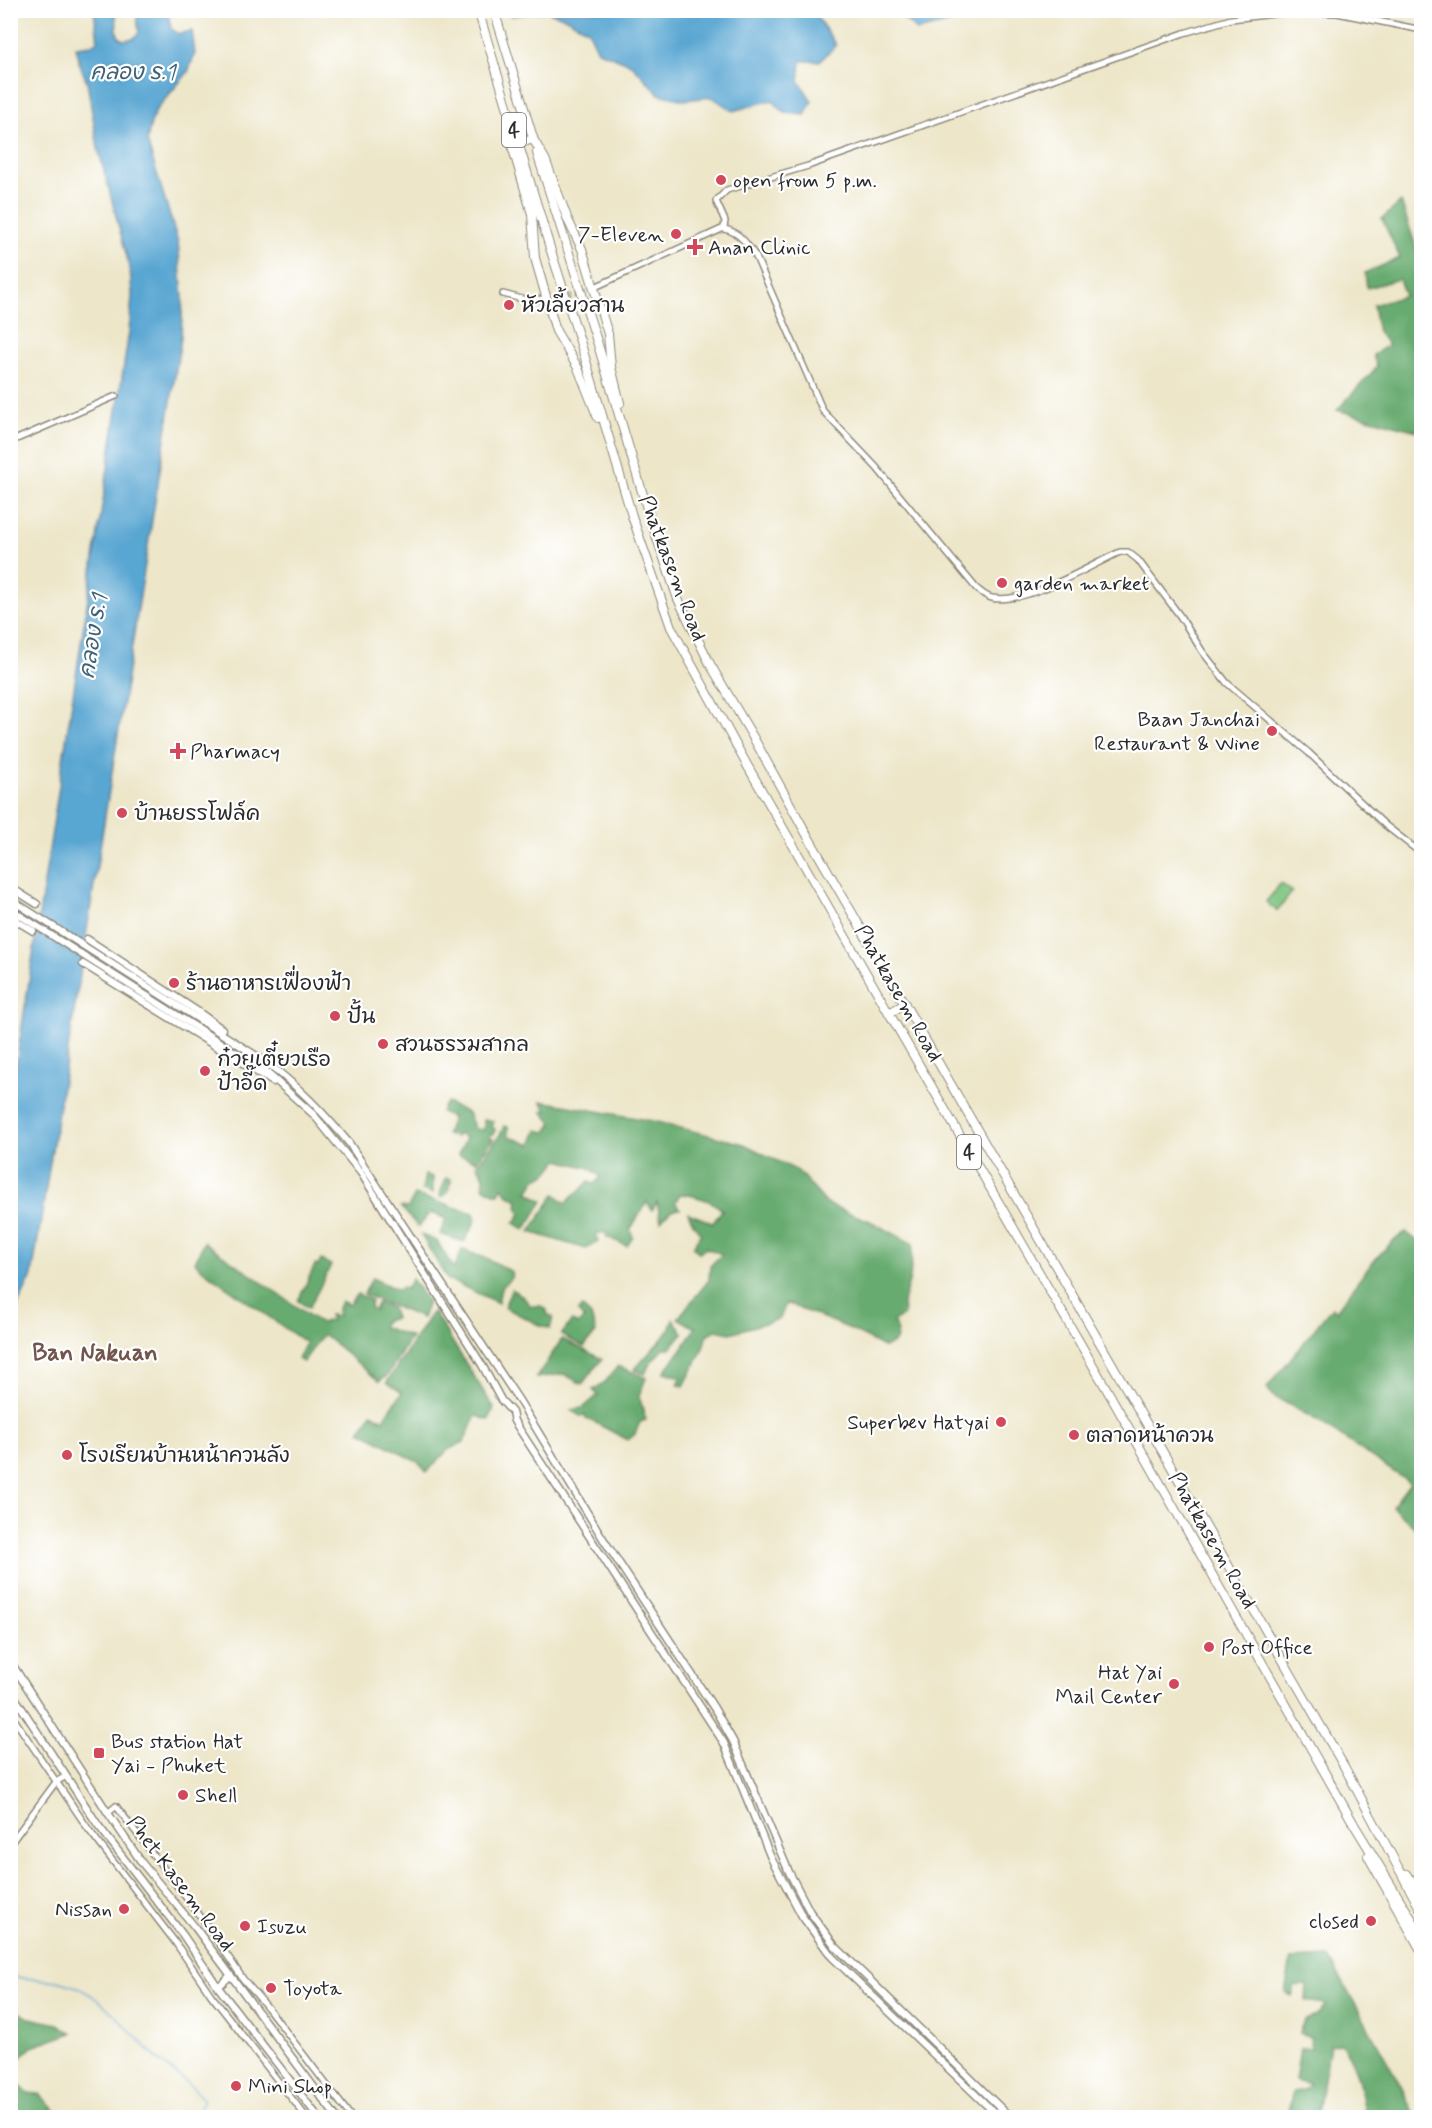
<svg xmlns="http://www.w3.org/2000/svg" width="1432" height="2128" font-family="Mynerve,'Playpen Sans Thai',sans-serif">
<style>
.green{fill:#7fc682;stroke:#557856;stroke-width:1.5}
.forest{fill:#67ab70;stroke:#496b4e;stroke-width:1.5}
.water{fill:#58a6d2;stroke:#42687e;stroke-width:1.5}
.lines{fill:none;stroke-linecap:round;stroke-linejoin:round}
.stream{stroke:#58a6d2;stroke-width:1.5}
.tertiary-tunnel{stroke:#c6c1a9;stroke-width:5;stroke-dasharray:5 2.5;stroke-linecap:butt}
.tertiary-casing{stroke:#8c887a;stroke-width:8}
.secondary-casing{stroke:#8c887a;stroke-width:9}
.trunk-casing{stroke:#8c887a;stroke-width:10}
.tertiary{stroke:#fff;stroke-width:5}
.secondary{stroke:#fff;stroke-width:6}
.trunk{stroke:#fff;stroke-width:8}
.trunk-bridge-casing{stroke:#8c887a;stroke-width:10;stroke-linecap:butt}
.trunk-bridge{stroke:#fff;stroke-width:8}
.poi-dot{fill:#d1495b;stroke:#fff;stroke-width:2}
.labels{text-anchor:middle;stroke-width:4.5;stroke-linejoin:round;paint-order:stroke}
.shield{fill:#fff;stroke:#6b6b6b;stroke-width:1.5}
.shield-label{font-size:20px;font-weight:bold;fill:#2b2b2b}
.poi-label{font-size:21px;fill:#2b2b2b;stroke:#fff;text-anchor:start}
.street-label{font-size:21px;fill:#2b2b2b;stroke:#fff}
.water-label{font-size:22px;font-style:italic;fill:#3f6276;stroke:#fff}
.quarter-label{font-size:24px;font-weight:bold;fill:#72554c;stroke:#fff}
</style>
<rect width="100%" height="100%" fill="#fff"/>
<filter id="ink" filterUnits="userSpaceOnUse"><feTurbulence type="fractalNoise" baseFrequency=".0167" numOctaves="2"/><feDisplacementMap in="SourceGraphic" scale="12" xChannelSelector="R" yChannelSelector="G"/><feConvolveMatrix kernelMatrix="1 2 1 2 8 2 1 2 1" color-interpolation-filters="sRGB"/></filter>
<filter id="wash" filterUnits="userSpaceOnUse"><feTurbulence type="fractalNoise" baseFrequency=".008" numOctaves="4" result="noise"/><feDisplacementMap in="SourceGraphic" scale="24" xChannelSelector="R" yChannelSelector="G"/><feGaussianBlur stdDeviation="1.35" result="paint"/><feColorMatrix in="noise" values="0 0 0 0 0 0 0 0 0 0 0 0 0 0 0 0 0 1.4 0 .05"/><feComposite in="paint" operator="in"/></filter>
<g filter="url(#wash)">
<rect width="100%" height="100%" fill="#ede6c9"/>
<path class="green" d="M1281,883L1292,892L1277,911L1266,902Z"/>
<g class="forest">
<path d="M1401,202L1421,262V432L1337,410L1377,367L1373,355L1388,345L1378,332L1373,305L1405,296L1399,279L1367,288L1365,273L1400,258L1382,219Z"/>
<path d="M541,1101L653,1121L744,1144L798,1171L827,1204L870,1221L913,1244L910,1279L903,1302L904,1315L893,1322L898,1331L896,1341L885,1348L848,1328L786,1303L780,1319L730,1333L716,1330L707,1335L702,1351L684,1386L678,1385L681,1377L664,1372L682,1349L695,1328L678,1318L709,1280L710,1266L722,1254L706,1248L699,1252L693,1247L701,1234L693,1223L688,1213L713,1223L722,1210C712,1200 693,1195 680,1194L675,1202L680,1209C671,1208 667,1214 661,1221L657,1202L652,1210L647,1202L630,1230L633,1237L627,1246L607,1237L605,1232L596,1234L598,1241L586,1249L530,1232L555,1194L566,1203C573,1195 582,1190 589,1181L594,1184L601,1177L590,1168L558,1160L548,1173L535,1180L528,1192L543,1201L525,1230L514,1223L521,1214L517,1207L518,1200L507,1194L502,1187L499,1194H496L483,1187L484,1177L477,1165L500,1135L504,1126L508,1127V1136L531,1145L537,1130L546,1132L552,1123L542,1111H547Z"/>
<path d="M447,1103L468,1113L475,1129L484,1130V1119L494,1121L492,1127L495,1129L494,1134H491L490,1138L493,1139L477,1161L458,1155L466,1138L459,1134L456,1137L446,1134L452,1118L441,1112L443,1107Z"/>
<path d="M425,1175L433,1177V1193L422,1190Z"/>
<path d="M446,1178L451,1179C451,1188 448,1193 441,1198L440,1194Z"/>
<path d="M415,1195L474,1213L476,1220L464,1242L440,1234L446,1219L431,1212L418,1227L401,1207L408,1208Z"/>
<path d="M1406,1232L1421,1244V1533L1392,1507L1410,1483L1315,1419L1273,1396L1267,1388L1332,1307L1336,1311C1357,1284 1377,1250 1406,1232Z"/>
<path d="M421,1235L437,1241L454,1269L462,1250L488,1259L512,1272L511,1278L501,1288L498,1303L447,1279Z"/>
<path d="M204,1242L320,1323L331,1320L329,1315L338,1316L337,1311L341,1301L349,1305L357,1294L371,1300L370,1308L375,1310L377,1302L392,1308L395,1318L383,1322V1327L411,1337L387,1376L379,1381L323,1334L303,1362L298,1359L306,1343L204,1271L195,1262Z"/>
<path d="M321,1260L331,1265L309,1308L298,1301L315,1265L318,1266Z"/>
<path d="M372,1278L400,1291L401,1287L406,1289L412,1279L428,1302L422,1318L364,1294Z"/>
<path d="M512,1289L523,1297L531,1306H540L547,1310V1314L553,1317L550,1329L535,1323L504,1307Z"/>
<path d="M582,1307L591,1316L596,1332L584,1347L561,1335L572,1321L578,1325L584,1318L578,1312Z"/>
<path d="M433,1311L494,1408L489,1420L476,1416L464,1442L448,1450L427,1472L418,1462L360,1431L372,1413L383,1420L402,1393L387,1382Z"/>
<path d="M673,1319L683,1333L670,1348H664L650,1363L645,1374L634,1370L669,1331Z"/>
<path d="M562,1339L602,1359L582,1384L564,1374L536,1378Z"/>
<path d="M618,1366L646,1378L639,1396L646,1420L640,1422L635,1434L628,1440L586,1418L585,1415L580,1416L571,1410L583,1408L598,1395L593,1390L606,1381Z"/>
<path d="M1329,1957L1401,2086L1415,2117H1366C1361,2092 1358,2064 1341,2044L1330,2045L1317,2117H1291L1287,2116L1293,2092L1304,2090L1310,2084L1295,2080L1300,2048H1311V2038L1299,2033L1304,2020L1317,2016L1326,2004L1306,2001L1307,1985L1295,1986L1292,1996L1285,1993L1291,1959Z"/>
<path d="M10,2007L29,2018L58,2024L72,2033L32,2047L18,2060L15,2079L27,2093L40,2094L60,2117H34L32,2115L25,2117H11Z"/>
</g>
<g class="water">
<path d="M94,11H115L118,36L123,40L134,38L139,33L136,11H168L171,29L179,34L192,31L195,53L188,72L156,110L151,123L147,141L178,242L183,297L181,338L32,1276L11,1319V1097L129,332L132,296L130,269L98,148L87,82L79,62L76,47L92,45L98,40Z"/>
<path d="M509,11H813L836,45L820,61H801L799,81L812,101L805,115L785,113L772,100L733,111L712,97L684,100L659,94L631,64L598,51L588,30L566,18L546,11L511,16Z"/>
<path d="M896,11H946L951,23L917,31Z"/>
</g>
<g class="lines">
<path class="stream" d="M10,1976C27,1980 44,1978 61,1982C103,1991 129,2034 160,2061C175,2074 192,2084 204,2100L195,2118"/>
</g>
</g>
<g filter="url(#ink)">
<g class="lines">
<path class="tertiary-tunnel" d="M546,299L594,287"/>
<defs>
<g id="tertiary">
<path d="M724,229C740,232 747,244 756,257L823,411L876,467L976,588C981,592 986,597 992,598C1026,605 1089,566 1120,552H1128L1138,560L1180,616L1202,651L1227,683L1309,753L1385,825L1422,854"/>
<path d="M595,287L724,228L725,221L716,201L727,190L808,166L1184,33L1231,19L1291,12L1337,13L1422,30"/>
<path d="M503,294L526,300L546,299"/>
<path d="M10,442L116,396"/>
<path d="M10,1713L89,1830L175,1942L211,1995L307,2118"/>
<path d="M108,1813L116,1806L207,1925L243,1979L268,2008L352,2118"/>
<path d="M10,1844L56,1782L66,1776"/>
</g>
<g id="secondary">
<path d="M10,887L37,904"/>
<path d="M10,899L266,1062C299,1087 322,1111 349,1143L520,1402L602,1537L714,1708L733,1741L789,1872L810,1912L835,1946L1011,2118"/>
<path d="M10,909L265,1071L314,1115L361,1173L482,1365L501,1400L512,1412L514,1421L724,1743L771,1858L802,1916L832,1957L1000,2118"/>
<path d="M10,917L33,931"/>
<path d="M87,939L197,1011L222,1029"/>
<path d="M83,964L273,1082"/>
<path d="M10,1661L108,1813L142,1863L194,1926L337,2118"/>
<path d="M10,1690L98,1825L183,1935L218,1987L319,2118"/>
<path d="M218,1987L230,1976"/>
</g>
<g id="trunk">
<path d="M478,10L550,248"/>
<path d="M494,10L534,141"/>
<path d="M537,153L566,244"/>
<path d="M596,338L649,515L678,599L710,664L753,737L806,833L1345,1768L1422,1912"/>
<path d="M580,341L632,516L671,627L747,765L889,1013L1106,1388L1355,1826L1422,1936"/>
<path d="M598,418L578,368L556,331L535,258L532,214L513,149L518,144L533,139L545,159L568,220L582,249L608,334L611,367L620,403"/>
<path d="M889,1013L905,1004"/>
<path d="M1368,1856L1422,1952"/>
<path d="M1407,1874L1422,1897"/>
</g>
</defs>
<use href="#tertiary" class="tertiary-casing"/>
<use href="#secondary" class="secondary-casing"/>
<use href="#trunk" class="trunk-casing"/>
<use href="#tertiary" class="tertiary"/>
<use href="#secondary" class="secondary"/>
<use href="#trunk" class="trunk"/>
<defs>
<g id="trunk-bridge">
<path d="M566,244L596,338"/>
<path d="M550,248L580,341"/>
</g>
</defs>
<use href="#trunk-bridge" class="trunk-bridge-casing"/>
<use href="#trunk-bridge" class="trunk-bridge"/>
</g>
</g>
<g class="poi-dot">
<circle cx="721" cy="180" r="6"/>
<circle cx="676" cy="234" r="6"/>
<path d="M692 238h6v6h6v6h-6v6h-6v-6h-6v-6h6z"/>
<circle cx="509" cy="305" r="6"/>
<circle cx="1002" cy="583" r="6"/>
<circle cx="1272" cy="731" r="6"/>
<path d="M175 742h6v6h6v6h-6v6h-6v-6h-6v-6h6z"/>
<circle cx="122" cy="813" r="6"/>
<circle cx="174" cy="983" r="6"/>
<circle cx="335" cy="1016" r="6"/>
<circle cx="383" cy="1044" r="6"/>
<circle cx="205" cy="1071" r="6"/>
<circle cx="1001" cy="1422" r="6"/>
<circle cx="1074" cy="1435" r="6"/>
<circle cx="67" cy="1455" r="6"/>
<circle cx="1209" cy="1647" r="6"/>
<circle cx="1174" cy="1684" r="6"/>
<rect x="93" y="1747" width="12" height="12" rx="3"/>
<circle cx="183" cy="1795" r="6"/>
<circle cx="124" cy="1909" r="6"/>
<circle cx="1371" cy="1921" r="6"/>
<circle cx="245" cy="1926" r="6"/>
<circle cx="271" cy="1988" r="6"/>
<circle cx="236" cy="2086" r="6"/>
</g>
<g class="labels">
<g class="shield">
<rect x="502" y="113" width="24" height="34" rx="4.5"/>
<rect x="957" y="1135" width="24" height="34" rx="4.5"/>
</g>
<g class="shield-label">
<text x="514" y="137">4</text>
<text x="969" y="1159">4</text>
</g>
<g class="poi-label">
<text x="733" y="187">open from 5 p.m.</text>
<text x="664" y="241" text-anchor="end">7-Eleven</text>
<text x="708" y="254">Anan Clinic</text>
<text x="521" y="312">หัวเลี้ยวสาน</text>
<text x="1014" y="590">garden market</text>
<text x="1260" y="726" text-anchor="end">Baan Janchai<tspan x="1260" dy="24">Restaurant &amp; Wine</tspan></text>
<text x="190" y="758">Pharmacy</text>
<text x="134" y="820">บ้านยรรโฟล์ค</text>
<text x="186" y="990">ร้านอาหารเฟื่องฟ้า</text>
<text x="347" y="1023">ปั้น</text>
<text x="395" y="1051">สวนธรรมสากล</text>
<text x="217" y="1066">ก๋วยเตี๋ยวเรือ<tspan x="217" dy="24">ป้าอี๊ด</tspan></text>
<text x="989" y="1429" text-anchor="end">Superbev Hatyai</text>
<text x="1086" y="1442">ตลาดหน้าควน</text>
<text x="79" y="1462">โรงเรียนบ้านหน้าควนลัง</text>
<text x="1221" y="1654">Post Office</text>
<text x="1162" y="1679" text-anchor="end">Hat Yai<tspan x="1162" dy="24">Mail Center</tspan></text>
<text x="111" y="1748">Bus station Hat<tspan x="111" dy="24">Yai - Phuket</tspan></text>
<text x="195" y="1802">Shell</text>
<text x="112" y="1916" text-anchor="end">Nissan</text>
<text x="1359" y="1928" text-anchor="end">closed</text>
<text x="257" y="1933">Isuzu</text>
<text x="283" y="1995">Toyota</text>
<text x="248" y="2093">Mini Shop</text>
</g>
<g class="street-label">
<text transform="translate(673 568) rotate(69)" y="7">Phatkasem Road</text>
<text transform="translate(899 993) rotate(60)" y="7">Phatkasem Road</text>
<text transform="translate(1213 1540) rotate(60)" y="7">Phatkasem Road</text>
<text transform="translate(181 1883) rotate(53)" y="7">Phet Kasem Road</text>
</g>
<g class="water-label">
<text x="133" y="79">คลอง ร.1</text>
<text transform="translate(92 636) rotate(-81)" y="8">คลอง ร.1</text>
</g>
<g class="quarter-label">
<text x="95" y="1360">Ban Nakuan</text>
</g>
</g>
<rect width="1432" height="2128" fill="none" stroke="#fff" stroke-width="36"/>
</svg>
